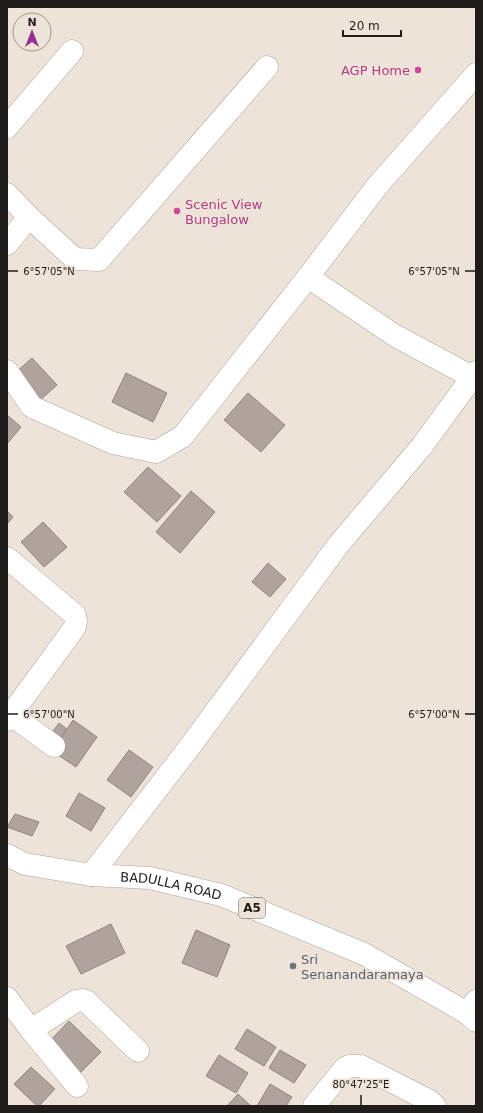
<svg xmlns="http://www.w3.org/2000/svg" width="483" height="1113" font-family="'DejaVu Sans',sans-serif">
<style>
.building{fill:#b0a39e;stroke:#928581}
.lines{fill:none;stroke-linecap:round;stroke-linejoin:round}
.minor-casing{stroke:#aca39a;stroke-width:23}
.highway-casing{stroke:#aca39a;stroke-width:23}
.minor{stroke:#fff;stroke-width:22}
.highway{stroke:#fff;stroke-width:22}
.ticks{fill:none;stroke:#201c19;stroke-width:1.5}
.hotel-dot{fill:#d1479c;stroke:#ede3d9;stroke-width:1.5}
.worship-dot{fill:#6b7280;stroke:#ede3d9;stroke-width:1.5}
.labels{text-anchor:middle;stroke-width:3.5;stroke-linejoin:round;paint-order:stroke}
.shield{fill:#ede3d9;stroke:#5e5853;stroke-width:1}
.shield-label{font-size:12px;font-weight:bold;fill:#201c19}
.hotel-label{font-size:13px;fill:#b23c85;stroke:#ede3d9;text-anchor:end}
.street-label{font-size:13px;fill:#201c19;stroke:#ede3d9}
.worship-label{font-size:13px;fill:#5b616d;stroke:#ede3d9;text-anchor:start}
.ticks-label{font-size:10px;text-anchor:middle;fill:#201c19;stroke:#ede3d9;stroke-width:3.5;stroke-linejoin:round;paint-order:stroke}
</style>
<rect width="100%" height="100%" fill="#ede3d9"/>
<g class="building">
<path d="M32,358L57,385L39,401L14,374Z"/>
<path d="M126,373L167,393L153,422L112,402Z"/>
<path d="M248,393L285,425L261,452L224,420Z"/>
<path d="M7,415L21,427L7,444Z"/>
<path d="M148,467L181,496L157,522L124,492Z"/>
<path d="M191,491L215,512L180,553L156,532Z"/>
<path d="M7,511L13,517L7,524Z"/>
<path d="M43,522L67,547L44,567L21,542Z"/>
<path d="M268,563L286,579L270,597L252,582Z"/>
<path d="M73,720L97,737L76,767L52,751Z"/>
<path d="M59,723L67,729L58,741L50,735Z"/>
<path d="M129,750L153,767L131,797L107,780Z"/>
<path d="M79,793L105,808L91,831L66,816Z"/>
<path d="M15,814L39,822L32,836L7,827Z"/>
<path d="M111,924L125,953L81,974L66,946Z"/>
<path d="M196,930L230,945L217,977L182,963Z"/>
<path d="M69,1021L101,1052L79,1074L47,1044Z"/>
<path d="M247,1029L276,1047L264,1066L235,1049Z"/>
<path d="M280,1050L306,1065L294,1083L269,1068Z"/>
<path d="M219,1055L248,1073L236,1093L206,1076Z"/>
<path d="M31,1067L55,1089L39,1106H37L14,1084Z"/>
<path d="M270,1084L292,1097L286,1106H257Z"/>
<path d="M238,1094L251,1106H227Z"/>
</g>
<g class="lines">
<defs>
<g id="minor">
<path d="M7,127L72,51"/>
<path d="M7,194L29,217L75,259L99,260L267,67"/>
<path d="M7,244L29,217"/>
<path d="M308,277L394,335L472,377"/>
<path d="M7,371L32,407L113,443L156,452L183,436L308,277L378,185L476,74"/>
<path d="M7,558L75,615L76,621L75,627L7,720"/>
<path d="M11,715L54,746"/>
<path d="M91,875L188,749L339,544L422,446L476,372"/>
<path d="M7,998L31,1030L77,1086"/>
<path d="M467,1013L476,1001"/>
<path d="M31,1030L76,1001L82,1000L86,1001L138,1051"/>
<path d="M314,1106L345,1068L349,1066H361L430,1101L435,1106"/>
</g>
<g id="highway">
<path id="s1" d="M7,855L25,864L91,875L150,878L221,895L364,954L467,1013L476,1021"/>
</g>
</defs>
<use href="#minor" class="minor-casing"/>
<use href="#highway" class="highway-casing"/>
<use href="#minor" class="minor"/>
<use href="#highway" class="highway"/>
</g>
<path class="ticks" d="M8,271H18M465,271H475M8,714H18M465,714H475M361,1095V1105"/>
<g class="hotel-dot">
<circle cx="418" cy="70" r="4"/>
<circle cx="177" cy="211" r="4"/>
</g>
<circle class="worship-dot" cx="293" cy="966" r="4"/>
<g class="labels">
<rect class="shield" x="239" y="898" width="26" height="20" rx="3"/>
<g class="shield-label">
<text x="252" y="912">A5</text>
</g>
<g class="hotel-label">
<text x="410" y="75">AGP Home</text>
<text x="185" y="209" text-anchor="start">Scenic View<tspan x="185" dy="15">Bungalow</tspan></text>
</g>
<g class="street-label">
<text dy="5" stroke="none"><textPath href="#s1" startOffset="168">BADULLA ROAD</textPath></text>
</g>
<g class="worship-label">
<text x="301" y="964">Sri<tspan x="301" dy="15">Senanandaramaya</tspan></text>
</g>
</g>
<g class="ticks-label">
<text x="49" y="275">6°57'05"N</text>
<text x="434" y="275">6°57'05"N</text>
<text x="49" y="718">6°57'00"N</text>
<text x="434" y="718">6°57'00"N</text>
<text x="361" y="1088">80°47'25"E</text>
</g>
<rect width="483" height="1113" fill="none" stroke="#201c19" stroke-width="16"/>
<g transform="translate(32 32)"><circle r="19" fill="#ede3d9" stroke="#9b938c"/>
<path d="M0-3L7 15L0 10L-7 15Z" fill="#943096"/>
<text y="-6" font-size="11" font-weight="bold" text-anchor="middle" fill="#201c19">N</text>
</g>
<path d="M343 30v6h58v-6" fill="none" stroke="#201c19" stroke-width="2"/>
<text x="349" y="30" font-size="12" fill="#201c19" stroke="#ede3d9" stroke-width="3" paint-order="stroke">20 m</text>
</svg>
